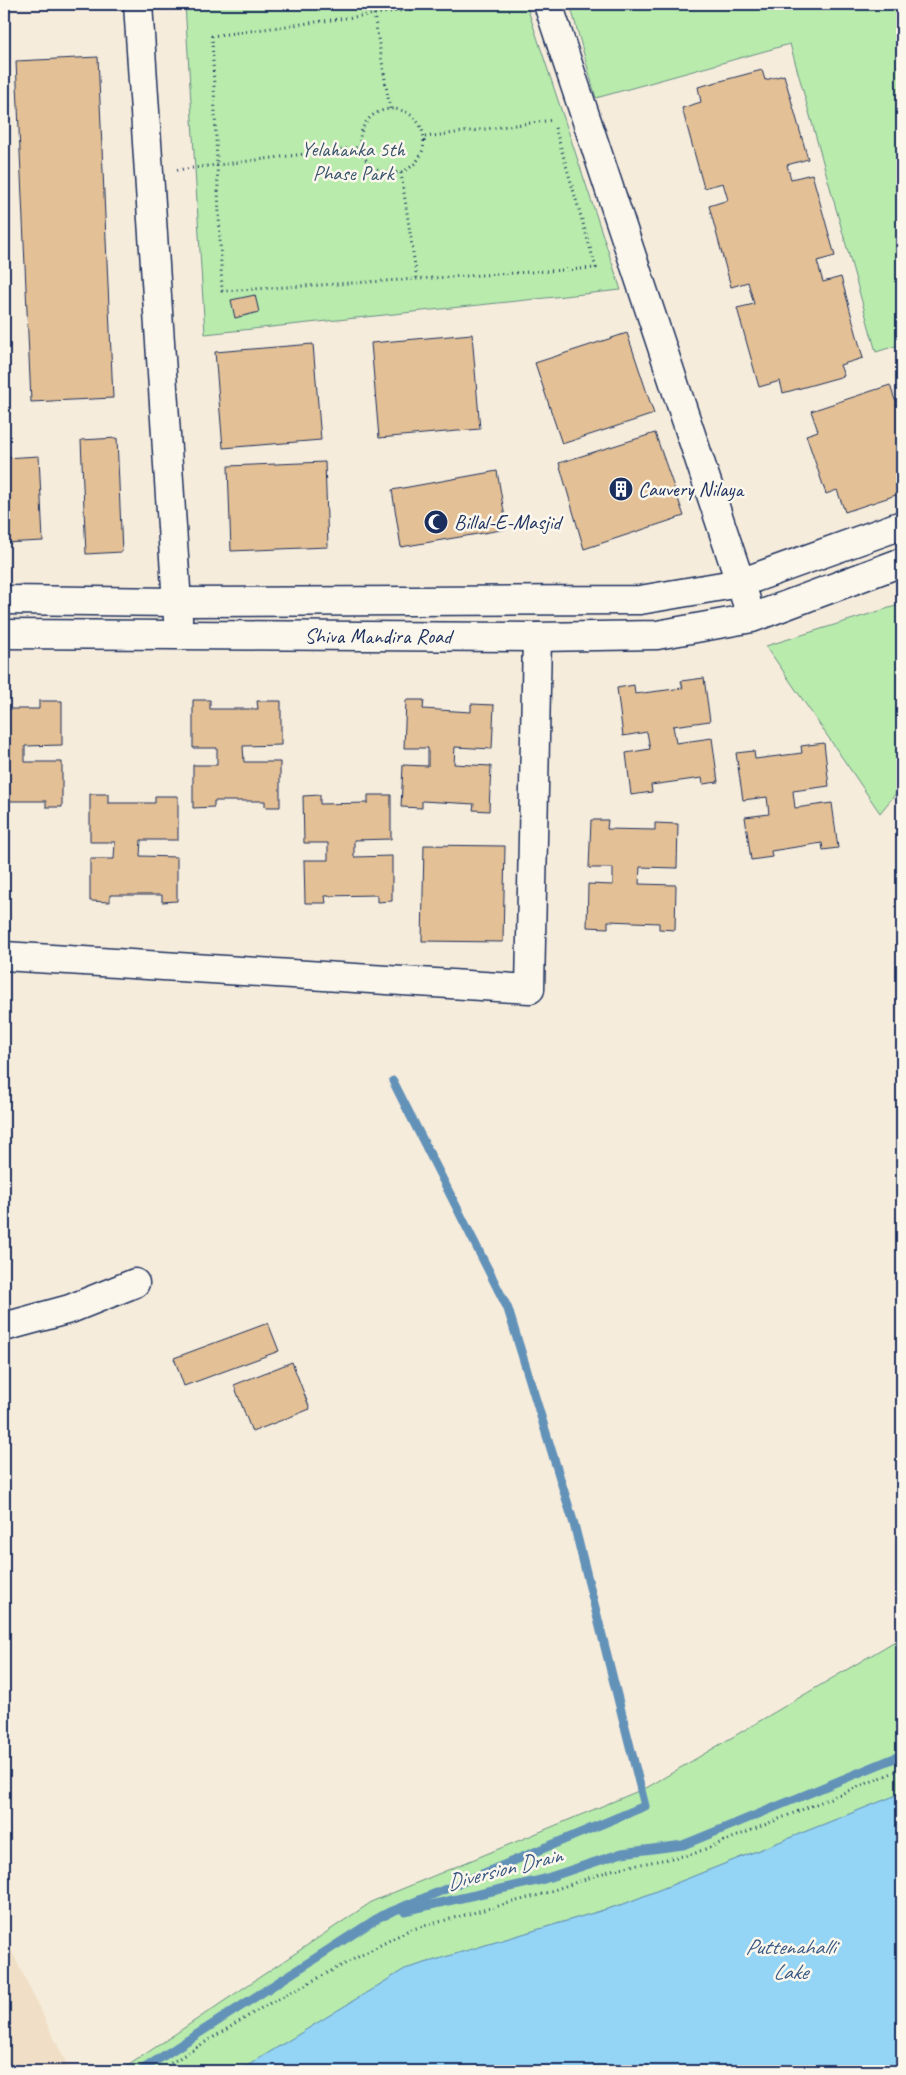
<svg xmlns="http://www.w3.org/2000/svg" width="906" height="2075" font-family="Caveat,sans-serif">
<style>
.built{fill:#f0dfc6}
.green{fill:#b8ebac;stroke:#6a8d85}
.water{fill:#94d4f5;stroke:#6492b9}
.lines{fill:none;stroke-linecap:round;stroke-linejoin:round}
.stream{stroke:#6492b9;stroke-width:9}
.building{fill:#e3c095;stroke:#1b2f5e}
.minor-casing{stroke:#1b2f5e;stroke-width:31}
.path{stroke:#1b2f5e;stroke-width:3;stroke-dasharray:1 4;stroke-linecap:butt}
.minor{stroke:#fbf7ec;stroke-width:28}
.labels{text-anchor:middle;stroke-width:5;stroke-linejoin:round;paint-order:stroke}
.park-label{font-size:21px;fill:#3a556e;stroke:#fbf7ec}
.poi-label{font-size:21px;fill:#1b2f5e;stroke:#fbf7ec;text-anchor:start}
.street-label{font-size:21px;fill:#1b2f5e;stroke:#fbf7ec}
.water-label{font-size:22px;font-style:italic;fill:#395884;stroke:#fbf7ec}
</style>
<rect width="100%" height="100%" fill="#f6ecdb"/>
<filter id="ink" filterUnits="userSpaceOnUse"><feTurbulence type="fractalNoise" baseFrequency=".02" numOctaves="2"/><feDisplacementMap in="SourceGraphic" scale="10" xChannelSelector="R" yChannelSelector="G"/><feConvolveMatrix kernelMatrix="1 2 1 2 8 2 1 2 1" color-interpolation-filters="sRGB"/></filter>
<g filter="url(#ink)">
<path class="built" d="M4,1935L70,2071H4Z"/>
<g class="green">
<path d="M185,4H526L621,290L205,334Z"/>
<path d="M570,4H900L902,12V344L876,352L790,44L596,98Z"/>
<path d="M902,604V786L880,813L766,646Z"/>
<path d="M902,1637V1793L624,1904L405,1969L239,2071H120L373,1901L648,1787Z"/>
</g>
<path class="water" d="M902,1793V2071H239L405,1969L624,1904Z"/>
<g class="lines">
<g class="stream">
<path d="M404,1911L541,1880L622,1853L683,1845L902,1755"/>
<path d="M381,1916L645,1806L574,1524L508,1309L393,1081"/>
<path d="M140,2071L381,1916L386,1915"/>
</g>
</g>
<g class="building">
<path d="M98,57L113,398L31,402L16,61Z"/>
<path d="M762,70L765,80L784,75L808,159L787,165L791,179L812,174L835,256L817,261L823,282L841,277L863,358L840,365L844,376L783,393L780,381L759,387L737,308L754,304L748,282L731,287L709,206L728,200L723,183L704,188L682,108L701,102L698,87Z"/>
<path d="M255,295L259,312L235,318L231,300Z"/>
<path d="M627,333L654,414L562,444L535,363Z"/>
<path d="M472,334L480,429L379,438L371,343Z"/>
<path d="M313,344L321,440L223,448L215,352Z"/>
<path d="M890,385L895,400L902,398V493L845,512L837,490L826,494L806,435L818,431L811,411Z"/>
<path d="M655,433L684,516L584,549L559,463Z"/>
<path d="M117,438L122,552L86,554L81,440Z"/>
<path d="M39,456L43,541L4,543V458Z"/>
<path d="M325,462L328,547L231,551L228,466Z"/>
<path d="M497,471L507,529L401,547L392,490Z"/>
<path d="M704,678L710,721L673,726L676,743L712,738L718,782L703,784L702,778L651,785L652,792L631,795L626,753L650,749L647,732L623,736L617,688L634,685L635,694L683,688L681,681Z"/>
<path d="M193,700H210V709H258L257,701H281V745L243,746L244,762H280V807H265V801H214V807L193,808V765H217V748H193Z"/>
<path d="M406,700H424L423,709L471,712V704L494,705L492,749L455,747L454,764L491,766L489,811L473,810L474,804L422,801V808L401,807L403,765L428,766V748H404Z"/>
<path d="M39,701H62V745L25,746V762H62V807H46V801H4V709H39Z"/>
<path d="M824,743L829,786L793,791L795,808L832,803L838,848L823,850L822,843L771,851L772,857L751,860L745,817L769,814L767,797L743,800L736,753L754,751L755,759L802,753L801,746Z"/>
<path d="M90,794H108V803H155V796H178V840H141L140,856L177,857V901L162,902V895H110V902L90,901V859H114L115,842H90Z"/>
<path d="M320,795V804L368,803V795H391V839L354,840V857L392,856V901L377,902V895L325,896L326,903H305L304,860H328V843H304L303,796Z"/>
<path d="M591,820H608L607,829L655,830V823L678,824L677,868L640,867L639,884L676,885L675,930L659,929V923L608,921V928L587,927L588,884L613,885V868H589Z"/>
<path d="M424,845L505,846L503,942L422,941Z"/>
<path d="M268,1323L279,1351L184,1386L174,1358Z"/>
<path d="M292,1362L310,1409L252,1432L234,1385Z"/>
</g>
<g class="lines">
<defs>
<g id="minor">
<path d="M138,4L178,619"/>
<path d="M548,4L746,600"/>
<path d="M4,600L177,602L640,600L740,583L902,525"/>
<path d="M4,634L537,637L657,635L752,618L902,562"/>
<path d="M4,956L530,989L537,637"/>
<path d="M4,1327L70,1309L135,1283"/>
</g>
</defs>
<use href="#minor" class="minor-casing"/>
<g class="path">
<path d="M450,4L212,36L222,291L596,268L554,124"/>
<path d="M374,14L390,109"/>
<circle cx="392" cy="141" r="32"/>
<path d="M425,137L553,120"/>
<path d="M177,170L360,147"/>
<path d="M401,173L417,279"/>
<path d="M158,2071L263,2007L409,1930L539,1895L615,1869L693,1854L902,1769"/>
</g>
<use href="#minor" class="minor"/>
</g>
</g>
<defs>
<symbol id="building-disc" viewBox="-11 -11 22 22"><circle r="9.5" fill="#1b2f5e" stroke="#fbf7ec"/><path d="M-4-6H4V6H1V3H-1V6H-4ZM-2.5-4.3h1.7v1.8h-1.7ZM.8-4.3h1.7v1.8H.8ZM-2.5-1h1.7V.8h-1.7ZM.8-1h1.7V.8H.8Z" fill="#fff"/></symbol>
<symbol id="mosque-disc" viewBox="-11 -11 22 22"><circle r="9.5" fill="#1b2f5e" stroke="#fbf7ec"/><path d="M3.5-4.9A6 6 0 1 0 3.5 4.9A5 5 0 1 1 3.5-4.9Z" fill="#fff"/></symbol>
</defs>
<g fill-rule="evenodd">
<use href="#building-disc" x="607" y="475" width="28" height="28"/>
<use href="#mosque-disc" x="422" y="508" width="28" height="28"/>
</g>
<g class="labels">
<g class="park-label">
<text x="353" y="156">Yelahanka 5th<tspan x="353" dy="24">Phase Park</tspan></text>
</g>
<g class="poi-label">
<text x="638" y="496">Cauvery Nilaya</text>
<text x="454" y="529">Billal-E-Masjid</text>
</g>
<g class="street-label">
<text x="378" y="643">Shiva Mandira Road</text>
</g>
<g class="water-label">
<text transform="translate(504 1868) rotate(-14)" y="8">Diversion Drain</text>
<text x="790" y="1954">Puttenahalli<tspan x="790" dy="25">Lake</tspan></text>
</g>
</g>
<rect width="906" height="2075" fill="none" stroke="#fbf7ec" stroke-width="20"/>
<rect x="10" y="10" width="886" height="2055" fill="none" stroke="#1b2f5e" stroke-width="2" filter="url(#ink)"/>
</svg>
